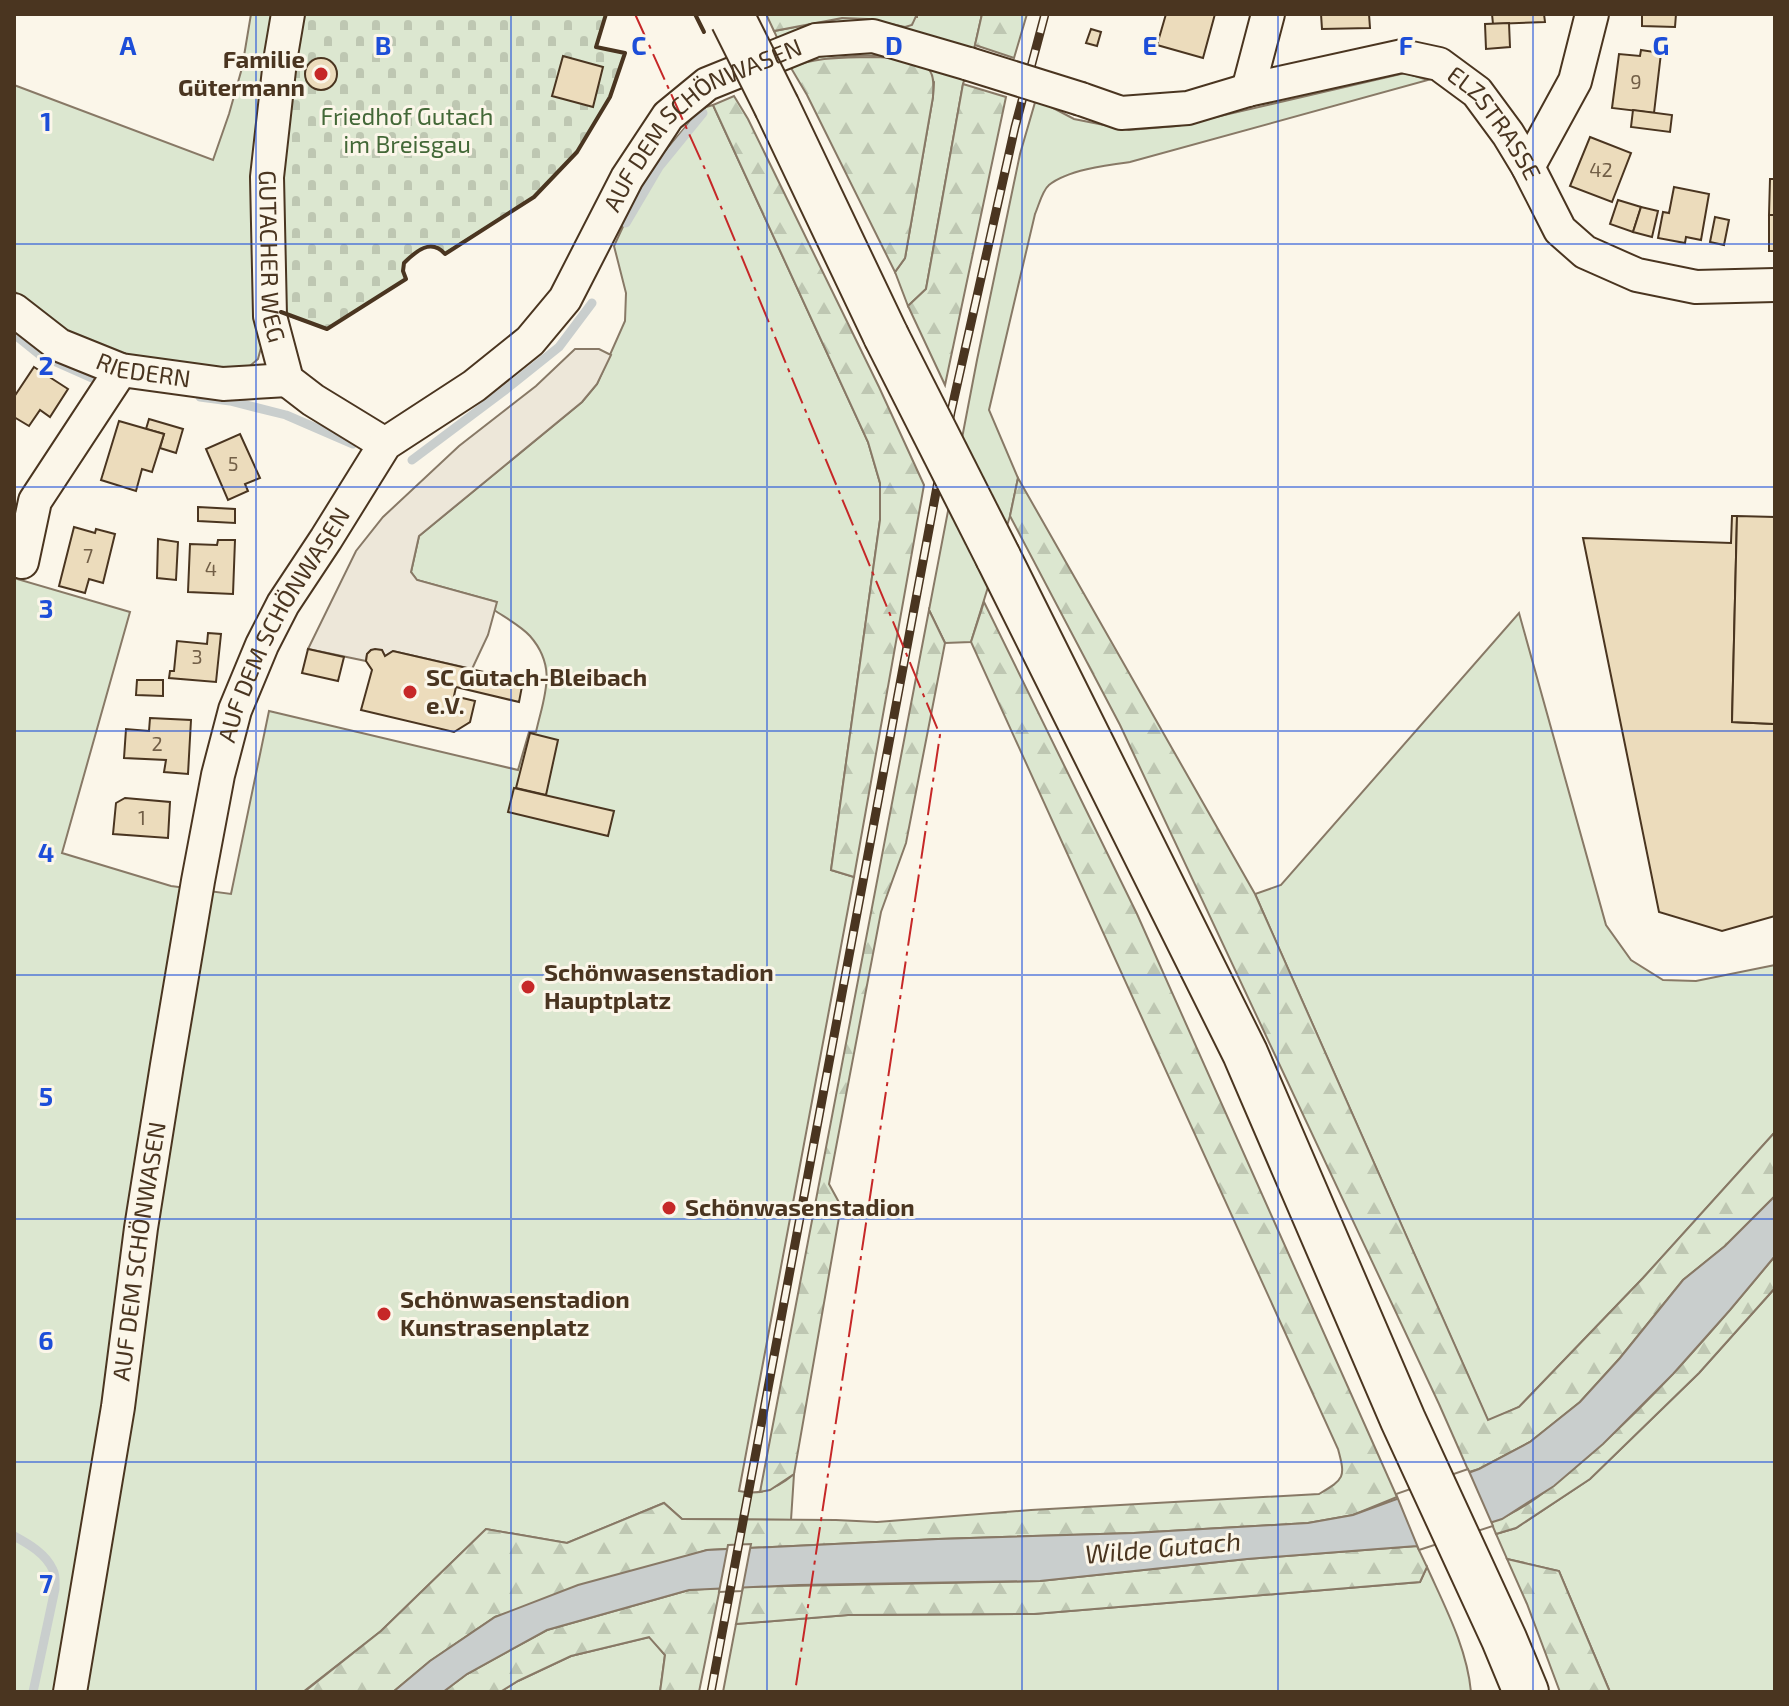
<svg xmlns="http://www.w3.org/2000/svg" width="1789" height="1706" font-family="'Exo 2',sans-serif">
<style>
.green{fill:#dce7d0;stroke:#887966;stroke-width:2}
.forest{fill:url(#forest-firs);stroke:#887966;stroke-width:2}
.cemetery{fill:url(#cemetery-stones);stroke:#887966;stroke-width:2}
.parking{fill:#ede7d9;stroke:#887966;stroke-width:2}
.water{fill:#c9cecd;stroke:#887966;stroke-width:2}
.pier{fill:#fbf6e9;stroke:#887966;stroke-width:2}
.lines{fill:none;stroke-linecap:round;stroke-linejoin:round}
.stream{stroke:#c9cecd;stroke-width:9}
.building{fill:#ecdcbc;stroke:#4a3520;stroke-width:2}
.minor-casing{stroke:#4a3520;stroke-width:36}
.highway-casing{stroke:#4a3520;stroke-width:48}
.minor{stroke:#fbf6e9;stroke-width:32}
.highway{stroke:#fbf6e9;stroke-width:44}
.rail-casing{stroke:#4a3520;stroke-width:9}
.rail{stroke:#fbf6e9;stroke-width:6;stroke-dasharray:18;stroke-linecap:butt}
.minor-bridge-casing{stroke:#4a3520;stroke-width:36;stroke-linecap:butt}
.highway-bridge-casing{stroke:#4a3520;stroke-width:48;stroke-linecap:butt}
.minor-bridge{stroke:#fbf6e9;stroke-width:32}
.highway-bridge{stroke:#fbf6e9;stroke-width:44}
.wall{stroke:#4a3520;stroke-width:4}
.power{stroke:#c62828;stroke-width:2;stroke-dasharray:28 6 4 6;stroke-linecap:butt}
.grid{fill:none;stroke:#1d4ed8;stroke-width:2;stroke-opacity:0.55}
.poi-dot{fill:#c62828;stroke:#fbf6e9;stroke-width:3}
.labels{text-anchor:middle;stroke-width:6;stroke-linejoin:round;paint-order:stroke}
.number-label{font-size:20px;fill:#725f47}
.poi-label{font-size:24px;font-weight:bold;fill:#4a3520;stroke:#fbf6e9;text-anchor:start}
.park-label{font-size:24px;fill:#436837;stroke:#fbf6e9}
.street-label{font-size:24px;fill:#4a3520;stroke:#fbf6e9}
.water-label{font-size:26px;font-style:italic;fill:#4a3520;stroke:#fbf6e9}
.grid-label{font-size:26px;text-anchor:middle;font-weight:bold;fill:#1d4ed8;stroke:#fbf6e9;stroke-width:6;stroke-linejoin:round;paint-order:stroke}
</style>
<defs>
<pattern id="forest-firs" width="22" height="20" patternUnits="userSpaceOnUse" patternTransform="scale(2)"><rect width="22" height="20" fill="#dce7d0"/><path d="M5 1l3.5 6h-7zM16 11l3.5 6h-7z" fill="#bec7b2"/></pattern>
<pattern id="cemetery-stones" width="16" height="16" patternUnits="userSpaceOnUse" patternTransform="scale(2)"><rect width="16" height="16" fill="#dce7d0"/><path d="M2 7V4a2 2 0 0 1 4 0v3zM10 15v-3a2 2 0 0 1 4 0v3z" fill="#bec7b2"/></pattern>
</defs>
<rect width="100%" height="100%" fill="#fbf6e9"/>
<g class="green">
<path d="M251,14H301L262,344L258,359L245,370L141,361L78,338L45,317L14,291V85L213,160L229,114L242,68Z"/>
<path d="M917,14H982L975,45L963,84L926,289L908,306L895,272L905,258L933,97L934,82C923,75 913,66 902,61C881,50 812,58 791,68L774,31L842,18L917,17Z"/>
<path d="M1405,73L1428,80L1130,162C1107,165 1067,170 1049,185C1042,191 1039,205 1035,214L989,410L1018,478L1010,516L971,642L945,643L929,610L977,360L1020,154L1036,99L1074,119L1129,130L1177,126Z"/>
<path d="M713,105L868,442L880,483V520L831,870L854,877L739,1491C760,1496 778,1488 794,1474L791,1520L682,1519L664,1503L567,1543L486,1529L381,1631L303,1692H14V578L130,612L62,853L171,886L231,894L269,711L518,770L529,732H536C544,696 558,668 530,636C521,626 506,618 494,610L496,602L417,580L411,572L419,536L582,402L597,384L625,321L626,293L614,246L645,179L665,151L694,117L706,107Z"/>
<path d="M1519,613L1606,925L1631,960L1663,980L1696,981L1775,965V1132L1643,1278L1519,1407L1488,1421L1255,894L1281,885Z"/>
<path d="M1775,1288V1692H1610L1559,1571L1507,1559L1496,1534L1516,1528L1590,1479L1699,1373Z"/>
<path d="M1427,1567C1445,1607 1467,1648 1471,1692H723L736,1624L848,1615L1034,1614L1420,1582Z"/>
<path d="M650,1637L665,1655L660,1692H500L518,1681L571,1656Z"/>
</g>
<g class="forest">
<path d="M766,14H917L912,25L905,27L868,19L842,18L774,31Z"/>
<path d="M982,14H1027L1014,58L975,45Z"/>
<path d="M874,57C888,58 922,58 930,71C935,78 933,89 933,97L905,258L895,272L807,95L791,68C816,56 847,58 874,57Z"/>
<path d="M963,84L1006,97L945,385L908,306L926,289Z"/>
<path d="M734,96L748,119L879,387L924,485L854,877L831,870L880,520V483L868,442L713,105Z"/>
<path d="M1018,478L1255,894L1488,1420L1519,1407L1643,1278L1775,1132V1196L1725,1246L1683,1280L1620,1358L1580,1402L1530,1442L1479,1469L1469,1472L1439,1404L1120,725L1010,516Z"/>
<path d="M984,602L1137,914L1397,1497L1353,1515L1308,1523L1134,1533L938,1539L707,1550L495,1617L430,1661L393,1692H304L381,1631L486,1529L567,1543L664,1503L682,1519L836,1520L877,1522L1031,1510L1319,1494C1344,1479 1346,1478 1338,1449L971,642Z"/>
<path d="M929,610L945,643L906,843L881,912L829,1184L841,1206L794,1474L770,1490L760,1492Z"/>
<path d="M1775,1256V1288L1699,1373L1590,1479L1516,1528L1496,1534L1491,1522C1522,1512 1553,1486 1578,1465C1651,1403 1714,1330 1775,1256Z"/>
<path d="M1417,1546L1427,1567L1420,1582L1034,1614L848,1615L736,1624L743,1587L1040,1581L1247,1559Z"/>
<path d="M1507,1559L1559,1571L1610,1692H1560L1527,1604Z"/>
<path d="M720,1588L699,1692H660L665,1655L649,1637L571,1656L518,1681L500,1692H443L467,1674L547,1630L689,1590Z"/>
</g>
<path class="cemetery" d="M301,14H606L596,47L625,53L610,97L577,152L534,197L445,253C431,238 416,251 404,263L403,271L406,279L327,329L281,313L280,153Z"/>
<path class="parking" d="M575,349H599L611,355L597,384L582,402L419,536L411,572L417,580L497,602L488,635L472,669L393,651L385,656L381,650H371L367,654L366,661L308,649L356,551L383,517L459,446L536,386Z"/>
<path class="water" d="M1775,1196V1256L1730,1310L1673,1374L1603,1444L1554,1486L1502,1519L1417,1546L1247,1559L1040,1581L799,1585L689,1590L547,1630L467,1674L443,1692H393L430,1661L495,1617L578,1585L707,1550L938,1539L1134,1533L1308,1523L1353,1515L1479,1469L1530,1442L1580,1402L1620,1358L1683,1280L1725,1246Z"/>
<g class="pier">
<path d="M1468,1469L1493,1526L1419,1550L1396,1494Z"/>
<path d="M751,1544L742,1591L719,1592L728,1545Z"/>
</g>
<g class="lines">
<g class="stream">
<path d="M626,223L659,167L703,113"/>
<path d="M14,334L40,355L94,379"/>
<path d="M200,397L230,401L286,415L353,444"/>
<path d="M412,460L504,391L559,347L592,303"/>
<path d="M14,1536C29,1544 46,1554 53,1570C56,1575 55,1583 55,1589L33,1692"/>
</g>
</g>
<g class="building">
<path d="M1166,14H1215L1203,58L1157,45Z"/>
<path d="M1321,14H1369L1370,28L1322,29Z"/>
<path d="M1492,14H1544L1545,22L1493,24Z"/>
<path d="M1642,14H1676L1675,27L1642,26Z"/>
<path d="M1509,23L1510,47L1486,49L1485,24Z"/>
<path d="M1091,29L1101,32L1097,46L1086,43Z"/>
<path d="M1641,50L1661,53L1654,113L1612,108L1619,54L1640,56Z"/>
<path d="M563,56L603,67L593,107L552,96Z"/>
<circle cx="321" cy="74" r="16"/>
<path d="M1633,110L1672,115L1670,132L1631,127Z"/>
<path d="M1590,137L1631,153L1612,202L1570,186Z"/>
<path d="M1770,179H1775V215H1769Z"/>
<path d="M1674,187L1709,194L1701,240L1686,237L1685,243L1658,238L1663,212L1669,213Z"/>
<path d="M1618,200L1641,207L1633,232L1610,224Z"/>
<path d="M1641,207L1658,211L1652,237L1633,232Z"/>
<rect x="1769" y="215" width="6" height="36"/>
<path d="M1715,217L1729,220L1724,245L1710,242Z"/>
<path d="M34,367L68,389L50,417L40,410L29,426L14,417V397Z"/>
<path d="M149,419L183,429L176,453L160,448L164,434L146,429Z"/>
<path d="M119,421L164,434L152,472L142,469L136,491L101,480Z"/>
<path d="M240,434L260,478L245,484L248,491L228,500L206,449Z"/>
<path d="M198,507L235,509V523L198,521Z"/>
<path d="M1732,516H1737L1732,722L1775,724V916L1722,931L1659,912L1583,538L1731,543Z"/>
<path d="M1737,516L1775,517V724L1732,722Z"/>
<path d="M74,527L95,533L96,529L115,534L103,583L89,579L85,593L59,586Z"/>
<path d="M158,539L178,542L176,580L157,578Z"/>
<path d="M218,540H235L233,594L188,592L190,544L217,545Z"/>
<path d="M208,633L221,634L216,682L169,678L170,671H174L177,641L207,644Z"/>
<path d="M308,649L344,657L338,681L302,673Z"/>
<path d="M375,649L382,650L385,656L393,651L523,681L519,702L456,687L454,696L475,701L470,722L454,732L361,710L372,670L366,661L367,654L371,650Z"/>
<path d="M137,680H163V696L136,695Z"/>
<path d="M150,718L191,720L188,774L164,772L166,760L124,758L126,729L149,731Z"/>
<path d="M530,733L558,740L546,795L516,788Z"/>
<path d="M514,788L614,811L608,836L508,812Z"/>
<path d="M125,798L170,802L168,838L113,834L116,803Z"/>
</g>
<g class="lines">
<defs>
<g id="minor">
<path id="s1" d="M288,14L280,61L267,177L270,316L287,380L313,400L385,444"/>
<path d="M1248,90L1268,14"/>
<path id="s2" d="M1081,99L1121,113L1188,108L1248,90L1402,56L1439,64L1477,92L1508,134L1528,167L1560,230L1585,252L1637,275L1696,287L1775,285"/>
<path d="M1528,167L1575,81L1592,14"/>
<path id="s3" d="M14,310L59,345L121,370L223,384L287,380"/>
<path d="M22,562L35,501L121,370"/>
<path id="s4" d="M70,1692L118,1407L141,1228L167,1065L198,881L218,775L235,710L262,645L283,604L326,539L385,444L474,386L530,341L565,299L627,178L668,116L707,84L816,40L873,36L969,64"/>
</g>
<g id="highway">
<path d="M777,107L886,336"/>
<path d="M998,557L1245,1053L1403,1420L1504,1639L1526,1692"/>
</g>
</defs>
<use href="#minor" class="minor-casing"/>
<use href="#highway" class="highway-casing"/>
<use href="#minor" class="minor"/>
<use href="#highway" class="highway"/>
<defs>
<path id="rail" d="M711,1692L951,412L1015,127L1045,14"/>
</defs>
<use href="#rail" class="rail-casing"/>
<use href="#rail" class="rail"/>
<defs>
<path id="minor-bridge" d="M969,64L1081,99"/>
<g id="highway-bridge">
<path d="M733,19L777,107"/>
<path d="M886,336L998,557"/>
</g>
</defs>
<use href="#minor-bridge" class="minor-bridge-casing"/>
<use href="#highway-bridge" class="highway-bridge-casing"/>
<use href="#minor-bridge" class="minor-bridge"/>
<use href="#highway-bridge" class="highway-bridge"/>
<g class="wall">
<path d="M695,14L704,32"/>
<path d="M281,312L327,329L406,279L403,271L404,263C416,251 431,238 445,254L534,197L577,152L610,97L625,53L596,47L606,14"/>
</g>
<path class="power" d="M635,14L709,178L940,735L795,1692"/>
</g>
<path class="grid" d="M256,14V1692M511,14V1692M767,14V1692M1022,14V1692M1278,14V1692M1533,14V1692M14,244H1775M14,487H1775M14,731H1775M14,975H1775M14,1219H1775M14,1462H1775"/>
<g class="poi-dot">
<circle cx="321" cy="74" r="8"/>
<circle cx="410" cy="692" r="8"/>
<circle cx="528" cy="987" r="8"/>
<circle cx="669" cy="1208" r="8"/>
<circle cx="384" cy="1314" r="8"/>
</g>
<g class="labels">
<g class="number-label">
<text x="1636" y="89">9</text>
<text x="1601" y="177">42</text>
<text x="233" y="471">5</text>
<text x="88" y="563">7</text>
<text x="211" y="576">4</text>
<text x="197" y="664">3</text>
<text x="157" y="751">2</text>
<text x="142" y="825">1</text>
</g>
<g class="poi-label">
<text x="305" y="68" text-anchor="end">Familie<tspan x="305" dy="28">Gütermann</tspan></text>
<text x="426" y="686">SC Gutach-Bleibach<tspan x="426" dy="28">e.V.</tspan></text>
<text x="544" y="981">Schönwasenstadion<tspan x="544" dy="28">Hauptplatz</tspan></text>
<text x="685" y="1216">Schönwasenstadion</text>
<text x="400" y="1308">Schönwasenstadion<tspan x="400" dy="28">Kunstrasenplatz</tspan></text>
</g>
<g class="park-label">
<text x="407" y="125">Friedhof Gutach<tspan x="407" dy="28">im Breisgau</tspan></text>
</g>
<g class="street-label">
<text dy="8" stroke="none"><textPath href="#s2" startOffset="450">ELZSTRASSE</textPath></text>
<text dy="8" stroke="none"><textPath href="#s4" startOffset="1766">AUF DEM SCHÖNWASEN</textPath></text>
<text dy="8" stroke="none"><textPath href="#s1" startOffset="244">GUTACHER WEG</textPath></text>
<text dy="8" stroke="none"><textPath href="#s3" startOffset="146">RIEDERN</textPath></text>
<text dy="8" stroke="none"><textPath href="#s4" startOffset="1094">AUF DEM SCHÖNWASEN</textPath></text>
<text dy="8" stroke="none"><textPath href="#s4" startOffset="446">AUF DEM SCHÖNWASEN</textPath></text>
</g>
<g class="water-label">
<text transform="translate(1163 1548) rotate(-5)" y="9">Wilde Gutach</text>
</g>
</g>
<g class="grid-label">
<text x="128" y="55">A</text>
<text x="383" y="55">B</text>
<text x="639" y="55">C</text>
<text x="894" y="55">D</text>
<text x="1150" y="55">E</text>
<text x="1406" y="55">F</text>
<text x="1661" y="55">G</text>
<text x="46" y="131">1</text>
<text x="46" y="375">2</text>
<text x="46" y="618">3</text>
<text x="46" y="862">4</text>
<text x="46" y="1106">5</text>
<text x="46" y="1350">6</text>
<text x="46" y="1593">7</text>
</g>
<rect width="1789" height="1706" fill="none" stroke="#4a3520" stroke-width="32"/>
</svg>
